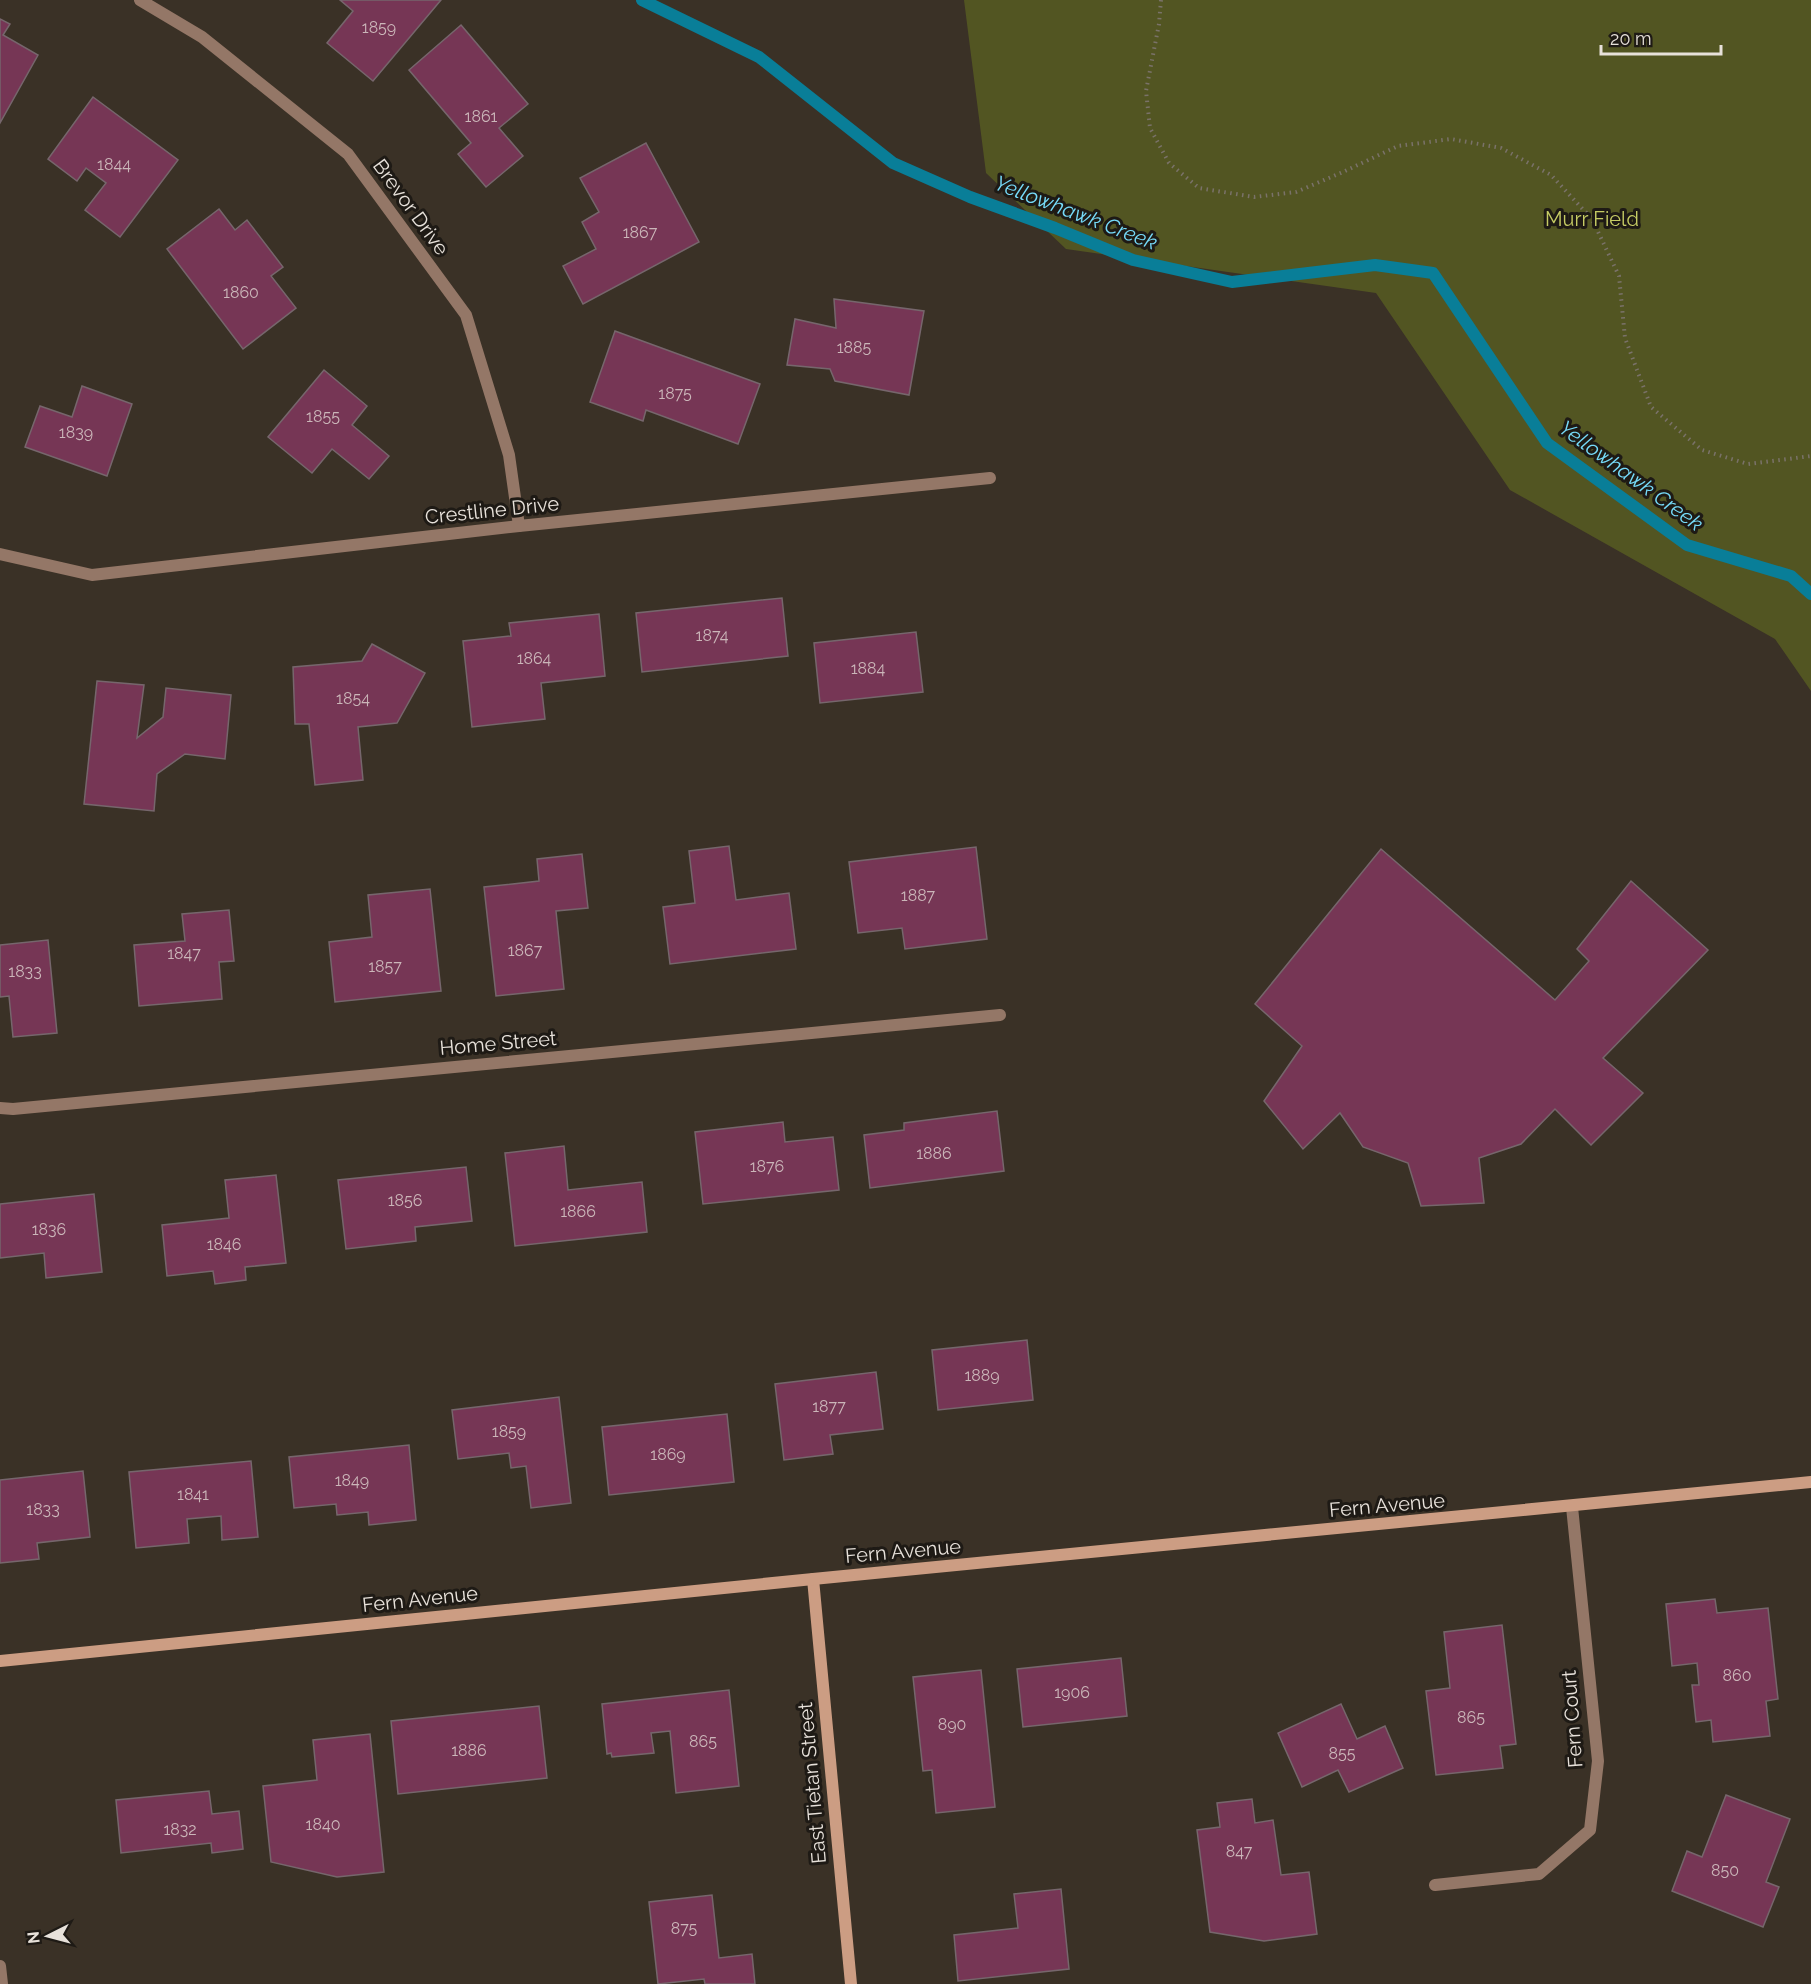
<svg xmlns="http://www.w3.org/2000/svg" width="1811" height="1984" font-family="Raleway,sans-serif">
<style>
.green{fill:#525522}
.lines{fill:none;stroke-linecap:round;stroke-linejoin:round}
.stream{stroke:#097e98;stroke-width:12}
.building{fill:#763655;stroke:#76666c;stroke-width:1.5}
.path{stroke:#7a7269;stroke-width:4;stroke-dasharray:1.5 4.5;stroke-linecap:butt}
.minor{stroke:#947767;stroke-width:12}
.secondary{stroke:#cc9d83;stroke-width:12}
.labels{text-anchor:middle;stroke-width:6;stroke-linejoin:round;paint-order:stroke}
.number-label{font-size:16px;fill:#cbb6b9}
.street-label{font-size:20px;fill:#e7e1da;stroke:#1e1a15}
.park-label{font-size:20px;fill:#c6cc64;stroke:#1e1a15}
.water-label{font-size:21px;font-style:italic;fill:#76daf8;stroke:#1e1a15}
</style>
<rect width="100%" height="100%" fill="#3a3126"/>
<path class="green" d="M964,0H1811V691L1775,639L1510,490L1376,293L1066,249L986,173Z"/>
<g class="lines">
<path class="stream" d="M642,0L759,57L893,163L970,197L1055,228L1133,260L1232,282L1375,265L1433,273L1547,443L1687,545L1791,576L1811,594"/>
</g>
<g class="building">
<path d="M340,0H441L373,81L327,43L353,11Z"/>
<path d="M0,19L10,24L3,35L38,55L0,123Z"/>
<path d="M461,25L528,104L499,128L523,156L486,187L458,154L471,143L409,70Z"/>
<path d="M93,97L178,160L120,237L85,210L106,183L86,168L77,181L48,159Z"/>
<path d="M646,143L699,242L583,304L563,266L596,249L582,222L599,212L580,178Z"/>
<path d="M219,209L235,230L247,220L283,267L271,276L296,308L243,349L167,249Z"/>
<path d="M834,299L924,311L909,395L835,381L830,369L787,365L795,319L836,328Z"/>
<path d="M615,331L760,384L738,444L646,410L643,421L590,402Z"/>
<path d="M324,370L367,406L352,425L389,456L369,479L332,449L312,473L268,437Z"/>
<path d="M82,386L132,404L107,476L25,447L40,406L72,417Z"/>
<path d="M782,598L788,656L642,672L636,613Z"/>
<path d="M599,614L605,676L541,683L545,719L472,727L463,641L511,636L509,623Z"/>
<path d="M916,632L923,692L820,703L814,643Z"/>
<path d="M372,644L425,673L397,723L358,727L363,780L315,785L309,724H295L293,667L362,661Z"/>
<path d="M97,681L144,685L137,738L163,717L166,688L231,695L225,759L185,754L157,774L154,811L84,804Z"/>
<path d="M729,846L736,900L789,893L796,949L670,964L663,907L695,903L689,851Z"/>
<path d="M976,847L987,939L905,949L902,928L858,933L849,862Z"/>
<path d="M1381,849L1555,1000L1589,961L1577,949L1631,881L1708,950L1603,1058L1643,1093L1591,1145L1555,1109L1521,1144L1479,1158L1484,1203L1421,1206L1408,1163L1363,1147L1340,1113L1303,1149L1264,1101L1302,1046L1255,1004Z"/>
<path d="M582,854L588,908L556,911L564,989L496,996L484,887L539,881L537,859Z"/>
<path d="M430,889L441,991L335,1002L329,942L372,937L368,895Z"/>
<path d="M229,910L234,961L219,962L222,999L139,1006L134,945L185,941L182,914Z"/>
<path d="M48,940L57,1033L13,1037L9,996L0,997V945Z"/>
<path d="M997,1111L1004,1171L870,1188L864,1135L904,1130V1123Z"/>
<path d="M783,1122L785,1142L833,1137L839,1190L703,1204L695,1132Z"/>
<path d="M564,1146L568,1190L642,1182L647,1232L515,1246L505,1153Z"/>
<path d="M466,1167L472,1221L415,1227L416,1241L346,1249L338,1180Z"/>
<path d="M276,1175L286,1263L245,1267L246,1280L215,1284L213,1271L167,1276L162,1225L229,1218L225,1180Z"/>
<path d="M94,1194L102,1272L46,1278L44,1253L0,1258V1204Z"/>
<path d="M1027,1340L1033,1400L938,1410L932,1350Z"/>
<path d="M876,1372L883,1429L830,1435L833,1454L784,1460L775,1384Z"/>
<path d="M559,1397L571,1503L531,1508L526,1466L511,1468L509,1453L458,1459L452,1410Z"/>
<path d="M727,1414L734,1482L609,1495L602,1427Z"/>
<path d="M409,1445L416,1520L369,1525L368,1512L337,1515L336,1504L294,1508L289,1457Z"/>
<path d="M251,1461L258,1537L222,1540L221,1516L187,1519L189,1543L136,1548L129,1472Z"/>
<path d="M83,1471L90,1537L37,1543L39,1559L0,1563V1480Z"/>
<path d="M1715,1599L1717,1613L1768,1608L1778,1699L1766,1701L1770,1736L1713,1742L1711,1720L1696,1722L1692,1685H1699L1697,1663L1672,1666L1666,1604Z"/>
<path d="M1502,1625L1516,1744L1500,1746L1503,1768L1436,1775L1426,1691L1450,1688L1444,1632Z"/>
<path d="M1121,1658L1127,1716L1023,1727L1017,1669Z"/>
<path d="M981,1670L995,1807L936,1813L932,1770L923,1771L913,1677Z"/>
<path d="M729,1690L739,1786L676,1793L670,1731L651,1733L654,1753L612,1757L611,1753L607,1754L602,1704Z"/>
<path d="M1341,1704L1357,1739L1385,1726L1403,1768L1349,1792L1338,1770L1302,1787L1278,1733Z"/>
<path d="M539,1706L547,1778L398,1794L391,1721Z"/>
<path d="M370,1734L384,1872L337,1877L271,1862L263,1786L317,1780L313,1740Z"/>
<path d="M209,1791L212,1814L239,1811L243,1849L212,1853L211,1843L121,1853L116,1800Z"/>
<path d="M1726,1795L1790,1819L1766,1882L1779,1887L1763,1927L1672,1891L1687,1851L1702,1857Z"/>
<path d="M1252,1799L1255,1823L1273,1820L1281,1875L1309,1872L1317,1934L1264,1941L1210,1932L1197,1830L1220,1827L1217,1803Z"/>
<path d="M1061,1889L1069,1969L958,1981L954,1935L1018,1928L1014,1894Z"/>
<path d="M712,1895L719,1958L752,1954L755,1984H705L704,1979L658,1984L649,1902Z"/>
</g>
<g class="lines">
<path class="path" d="M1161,0L1159,24L1146,91L1150,128L1169,163L1199,188L1254,197L1296,192L1343,172L1398,146L1451,139L1501,148L1551,175L1592,219L1619,276L1625,338L1651,407L1702,450L1748,464L1811,456"/>
<g class="minor">
<path d="M140,0L202,37L348,154L466,315L509,455L519,526"/>
<path d="M0,554L92,575L519,526L990,478"/>
<path d="M0,1108L13,1109L1000,1015"/>
<path d="M1435,1885L1539,1874L1590,1830L1598,1761L1572,1507"/>
<path d="M0,1966L2,1984"/>
</g>
<g class="secondary">
<path d="M813,1579L851,1984"/>
<path d="M0,1661L813,1579L1811,1482"/>
</g>
</g>
<g class="labels">
<g class="number-label">
<text x="379" y="33">1859</text>
<text x="481" y="122">1861</text>
<text x="114" y="170">1844</text>
<text x="640" y="238">1867</text>
<text x="241" y="298">1860</text>
<text x="854" y="353">1885</text>
<text x="675" y="399">1875</text>
<text x="323" y="422">1855</text>
<text x="76" y="438">1839</text>
<text x="712" y="641">1874</text>
<text x="534" y="664">1864</text>
<text x="868" y="674">1884</text>
<text x="353" y="704">1854</text>
<text x="918" y="901">1887</text>
<text x="525" y="956">1867</text>
<text x="184" y="959">1847</text>
<text x="385" y="972">1857</text>
<text x="25" y="977">1833</text>
<text x="934" y="1159">1886</text>
<text x="767" y="1172">1876</text>
<text x="405" y="1206">1856</text>
<text x="578" y="1217">1866</text>
<text x="49" y="1235">1836</text>
<text x="224" y="1250">1846</text>
<text x="982" y="1381">1889</text>
<text x="829" y="1412">1877</text>
<text x="509" y="1437">1859</text>
<text x="668" y="1460">1869</text>
<text x="352" y="1486">1849</text>
<text x="193" y="1500">1841</text>
<text x="43" y="1515">1833</text>
<text x="1737" y="1681">860</text>
<text x="1072" y="1698">1906</text>
<text x="1471" y="1723">865</text>
<text x="952" y="1730">890</text>
<text x="703" y="1747">865</text>
<text x="469" y="1756">1886</text>
<text x="1342" y="1759">855</text>
<text x="323" y="1830">1840</text>
<text x="180" y="1835">1832</text>
<text x="1239" y="1857">847</text>
<text x="1725" y="1876">850</text>
<text x="684" y="1934">875</text>
</g>
<g class="street-label">
<text transform="translate(411 207) rotate(54)" y="7">Brevor Drive</text>
<text transform="translate(492 510) rotate(-6)" y="7">Crestline Drive</text>
<text transform="translate(498 1043) rotate(-5)" y="7">Home Street</text>
<text transform="translate(1387 1505) rotate(-5)" y="7">Fern Avenue</text>
<text transform="translate(903 1551) rotate(-5)" y="7">Fern Avenue</text>
<text transform="translate(420 1599) rotate(-6)" y="7">Fern Avenue</text>
<text transform="translate(1572 1719) rotate(-94)" y="7">Fern Court</text>
<text transform="translate(812 1783) rotate(-95)" y="7">East Tietan Street</text>
</g>
<g class="park-label">
<text x="1592" y="226">Murr Field</text>
</g>
<g class="water-label">
<text transform="translate(1076 213) rotate(21)" y="7">Yellowhawk Creek</text>
<text transform="translate(1631 476) rotate(36)" y="7">Yellowhawk Creek</text>
</g>
</g>
<g transform="translate(48 1936) rotate(264)" stroke="#1e1a15" stroke-width="4.5" paint-order="stroke">
<path d="M0-4.5L10 22L0 15L-10 22Z" fill="#e7e1da"/>
<text y="-9" font-size="16" font-weight="bold" text-anchor="middle" fill="#e7e1da">N</text>
</g>
<path d="M1601 45v9h120v-9" fill="none" stroke="#e7e1da" stroke-width="3"/>
<text x="1610" y="45" font-size="18" fill="#e7e1da" stroke="#1e1a15" stroke-width="4.5" paint-order="stroke">20 m</text>
</svg>
